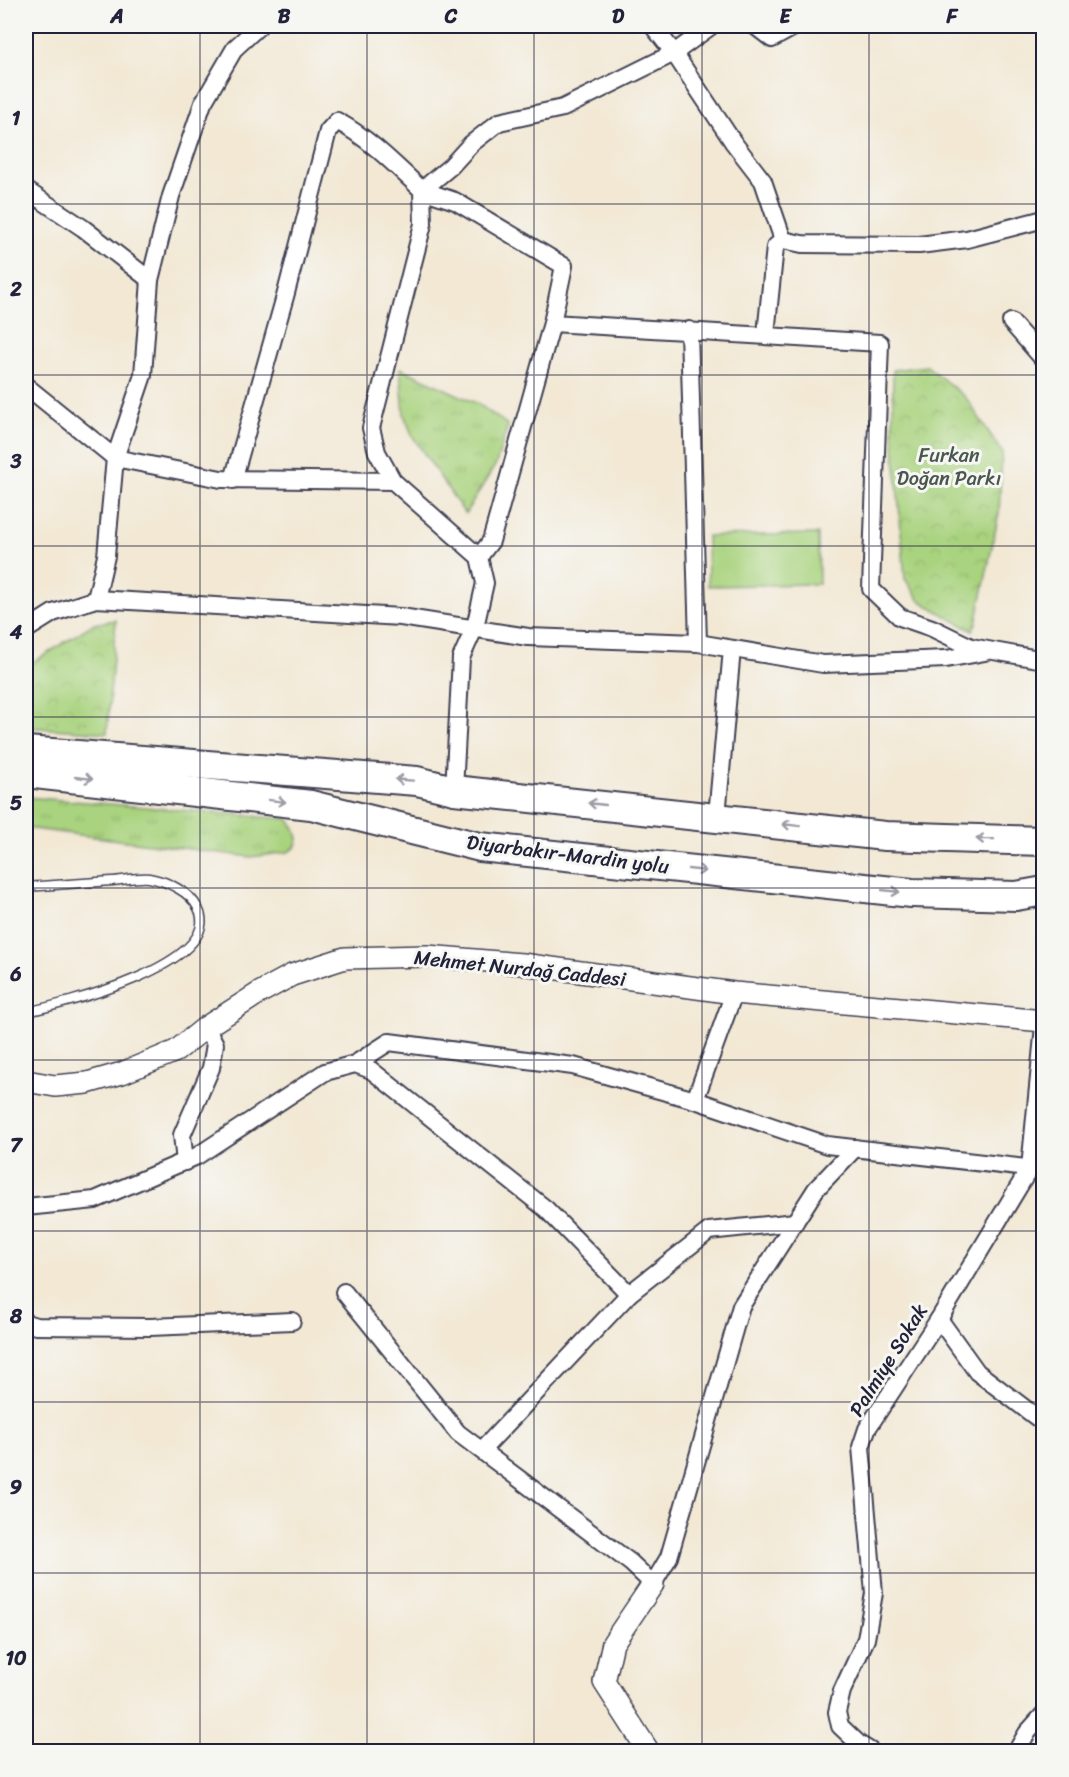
<svg xmlns="http://www.w3.org/2000/svg" width="1069" height="1777" font-family="Sriracha,sans-serif">
<style>
.grass{fill:url(#grass-tufts);stroke:#667a5c;stroke-width:1.5}
.park{fill:url(#park-crowns);stroke:#667a5c;stroke-width:1.5}
.pitch{fill:#a9d37e;stroke:#667a5c;stroke-width:1.5}
.lines{fill:none;stroke-linecap:round;stroke-linejoin:round}
.service-casing{stroke:#414052;stroke-width:11}
.minor-casing{stroke:#414052;stroke-width:20}
.tertiary-casing{stroke:#414052;stroke-width:24}
.trunk-casing{stroke:#414052;stroke-width:32}
.service{stroke:#fff;stroke-width:8}
.minor{stroke:#fff;stroke-width:16}
.tertiary{stroke:#fff;stroke-width:21}
.trunk{stroke:#fff;stroke-width:28}
.oneway{stroke:#9c9ca7}
.grid{fill:none;stroke:#22223b;stroke-width:1.5;stroke-opacity:0.55}
.labels{text-anchor:middle;stroke-width:6;stroke-linejoin:round;paint-order:stroke}
.park-label{font-size:20px;fill:#4a574f;stroke:#f6f6f2}
.street-label{font-size:20px;fill:#22223b;stroke:#f6f6f2}
.neatline{fill:none;stroke:#22223b;stroke-width:2}
.grid-label{font-size:20px;text-anchor:middle;font-weight:bold;fill:#22223b}
</style>
<defs>
<pattern id="grass-tufts" width="24" height="20" patternUnits="userSpaceOnUse" patternTransform="scale(1.5)"><rect width="24" height="20" fill="#a9d37e"/><path d="M3 7l-1-3M5 7V3M7 7l1-3M15 17l-1-3M17 17v-4M19 17l1-3" fill="none" stroke="#91b56e"/></pattern>
<pattern id="park-crowns" width="20" height="18" patternUnits="userSpaceOnUse" patternTransform="scale(1.5)"><rect width="20" height="18" fill="#a9d37e"/><path d="M2 6a3 3 0 1 1 6 0M12 15a3 3 0 1 1 6 0" fill="none" stroke="#91b56e"/></pattern>
</defs>
<rect width="100%" height="100%" fill="#f6f6f2"/>
<filter id="ink" filterUnits="userSpaceOnUse"><feTurbulence type="fractalNoise" baseFrequency=".0167" numOctaves="2"/><feDisplacementMap in="SourceGraphic" scale="12" xChannelSelector="R" yChannelSelector="G"/><feConvolveMatrix kernelMatrix="1 2 1 2 8 2 1 2 1" color-interpolation-filters="sRGB"/></filter>
<filter id="wash" filterUnits="userSpaceOnUse"><feTurbulence type="fractalNoise" baseFrequency=".008" numOctaves="4" result="noise"/><feDisplacementMap in="SourceGraphic" scale="24" xChannelSelector="R" yChannelSelector="G"/><feGaussianBlur stdDeviation="1.35" result="paint"/><feColorMatrix in="noise" values="0 0 0 0 0 0 0 0 0 0 0 0 0 0 0 0 0 1.4 0 .05"/><feComposite in="paint" operator="in"/></filter>
<g filter="url(#wash)">
<rect width="100%" height="100%" fill="#f2e8d4"/>
<g class="grass">
<path d="M400,368L478,404L508,425L496,464L465,514L413,437L404,415Z"/>
<path d="M26,797L288,819L295,828L298,839L295,848L288,852L251,857L26,828Z"/>
</g>
<g class="park">
<path d="M927,366L966,398L1002,452L999,513L976,624L972,631L920,601L905,579L893,433V370Z"/>
<path d="M116,620L107,733L26,727V667L93,624Z"/>
</g>
<path class="pitch" d="M818,534L819,584L708,586L707,536Z"/>
</g>
<g filter="url(#ink)">
<g class="lines">
<defs>
<path id="service" d="M26,887C54,885 83,883 112,881C124,880 138,877 149,878C167,881 190,892 198,908C227,964 60,1005 26,1012"/>
<g id="minor">
<path d="M653,26L674,53L711,26"/>
<path d="M755,26L772,39L796,26"/>
<path d="M26,190L83,228L150,280"/>
<path d="M422,190L455,201L564,266L552,323L880,343L871,589L900,617L932,628L971,647L1044,660"/>
<path d="M422,190L451,166L471,144L499,122L563,108L674,53L733,142L763,181L783,240"/>
<path d="M1011,322L1044,360"/>
<path d="M689,330L698,643"/>
<path d="M766,334L775,247L783,240L802,244L919,245L967,239L1044,219"/>
<path d="M26,386L115,458L221,479L393,481"/>
<path d="M233,480L286,293L328,131L337,121C370,139 395,165 422,190L423,224L371,428L377,452L393,481L479,557L485,583L475,627L461,658L454,790"/>
<path d="M479,557L491,541L552,323"/>
<path d="M96,599L106,556L115,458L143,375L150,280L171,196L203,103L235,48L259,26"/>
<path d="M26,630L53,613L96,599L401,617L528,637L698,643L823,664L946,659L985,652"/>
<path d="M717,816L732,649"/>
<path d="M355,1064L389,1042L573,1066L695,1100L827,1145L1044,1170"/>
<path d="M695,1100L734,993"/>
<path d="M185,1162L182,1135L211,1068L215,1044L206,1027"/>
<path d="M26,1207L95,1200L197,1156L325,1072L355,1064L371,1070L546,1209L629,1294"/>
<path d="M344,1292L458,1433L631,1563L653,1584L669,1557L741,1306L816,1189L855,1148"/>
<path d="M939,1319L977,1372L1044,1423"/>
<path d="M26,1323L36,1326L150,1327L292,1321"/>
<path d="M482,1450L629,1294L709,1231L795,1222"/>
<path d="M872,1752L859,1744L840,1726L837,1712L842,1691L866,1639L874,1593L861,1447L867,1429L939,1319L1030,1168L1044,1026"/>
<path d="M1016,1752L1027,1733L1044,1714"/>
</g>
<g id="tertiary">
<path d="M26,1081L55,1086L87,1083L122,1073L176,1051L206,1027L259,993L292,975L345,958L427,956L522,964L734,993L1044,1021"/>
<path d="M649,1752L604,1682L613,1643L653,1584"/>
</g>
<g id="trunk">
<path d="M26,751L417,781L454,790L885,836L1044,841"/>
<path d="M26,773L311,805L480,847L912,893L1016,896L1044,891"/>
</g>
</defs>
<use href="#service" class="service-casing"/>
<use href="#minor" class="minor-casing"/>
<use href="#tertiary" class="tertiary-casing"/>
<use href="#trunk" class="trunk-casing"/>
<use href="#service" class="service"/>
<use href="#minor" class="minor"/>
<use href="#tertiary" class="tertiary"/>
<use href="#trunk" class="trunk"/>
</g>
<defs><path id="oneway-shaft" d="M-6 0H5M1.5-3L5.5 0L1.5 3" fill="none" stroke-width="1.6" stroke-linecap="round" stroke-linejoin="round" transform="scale(1.5)"/></defs>
<g class="oneway">
<use href="#oneway-shaft" transform="translate(84 778) rotate(7)"/>
<use href="#oneway-shaft" transform="translate(404 780) rotate(-176)"/>
<use href="#oneway-shaft" transform="translate(277 801) rotate(7)"/>
<use href="#oneway-shaft" transform="translate(597 804) rotate(-174)"/>
<use href="#oneway-shaft" transform="translate(791 825) rotate(-173)"/>
<use href="#oneway-shaft" transform="translate(985 839) rotate(-179)"/>
<use href="#oneway-shaft" transform="translate(697 870) rotate(6)"/>
<use href="#oneway-shaft" transform="translate(891 891) rotate(6)"/>
</g>
</g>
<path class="grid" d="M200,26V1752M367,26V1752M534,26V1752M702,26V1752M869,26V1752M26,204H1044M26,375H1044M26,546H1044M26,717H1044M26,888H1044M26,1060H1044M26,1231H1044M26,1402H1044M26,1573H1044"/>
<g class="labels">
<g class="park-label">
<text x="949" y="462">Furkan<tspan x="949" dy="23">Doğan Parkı</tspan></text>
</g>
<g class="street-label">
<text transform="translate(568 854) rotate(7)" y="7">Diyarbakır-Mardin yolu</text>
<text transform="translate(520 968) rotate(6)" y="7">Mehmet Nurdağ Caddesi</text>
<text transform="translate(888 1360) rotate(-58)" y="7">Palmiye Sokak</text>
</g>
</g>
<rect width="1069" height="1777" fill="none" stroke="#f6f6f2" stroke-width="66"/>
<rect x="33" y="33" width="1003" height="1711" class="neatline"/>
<g class="grid-label">
<text x="117" y="23">A</text>
<text x="284" y="23">B</text>
<text x="451" y="23">C</text>
<text x="618" y="23">D</text>
<text x="785" y="23">E</text>
<text x="952" y="23">F</text>
<text x="16" y="125">1</text>
<text x="16" y="296">2</text>
<text x="16" y="468">3</text>
<text x="16" y="639">4</text>
<text x="16" y="810">5</text>
<text x="16" y="981">6</text>
<text x="16" y="1152">7</text>
<text x="16" y="1323">8</text>
<text x="16" y="1494">9</text>
<text x="16" y="1665">10</text>
</g>
</svg>
